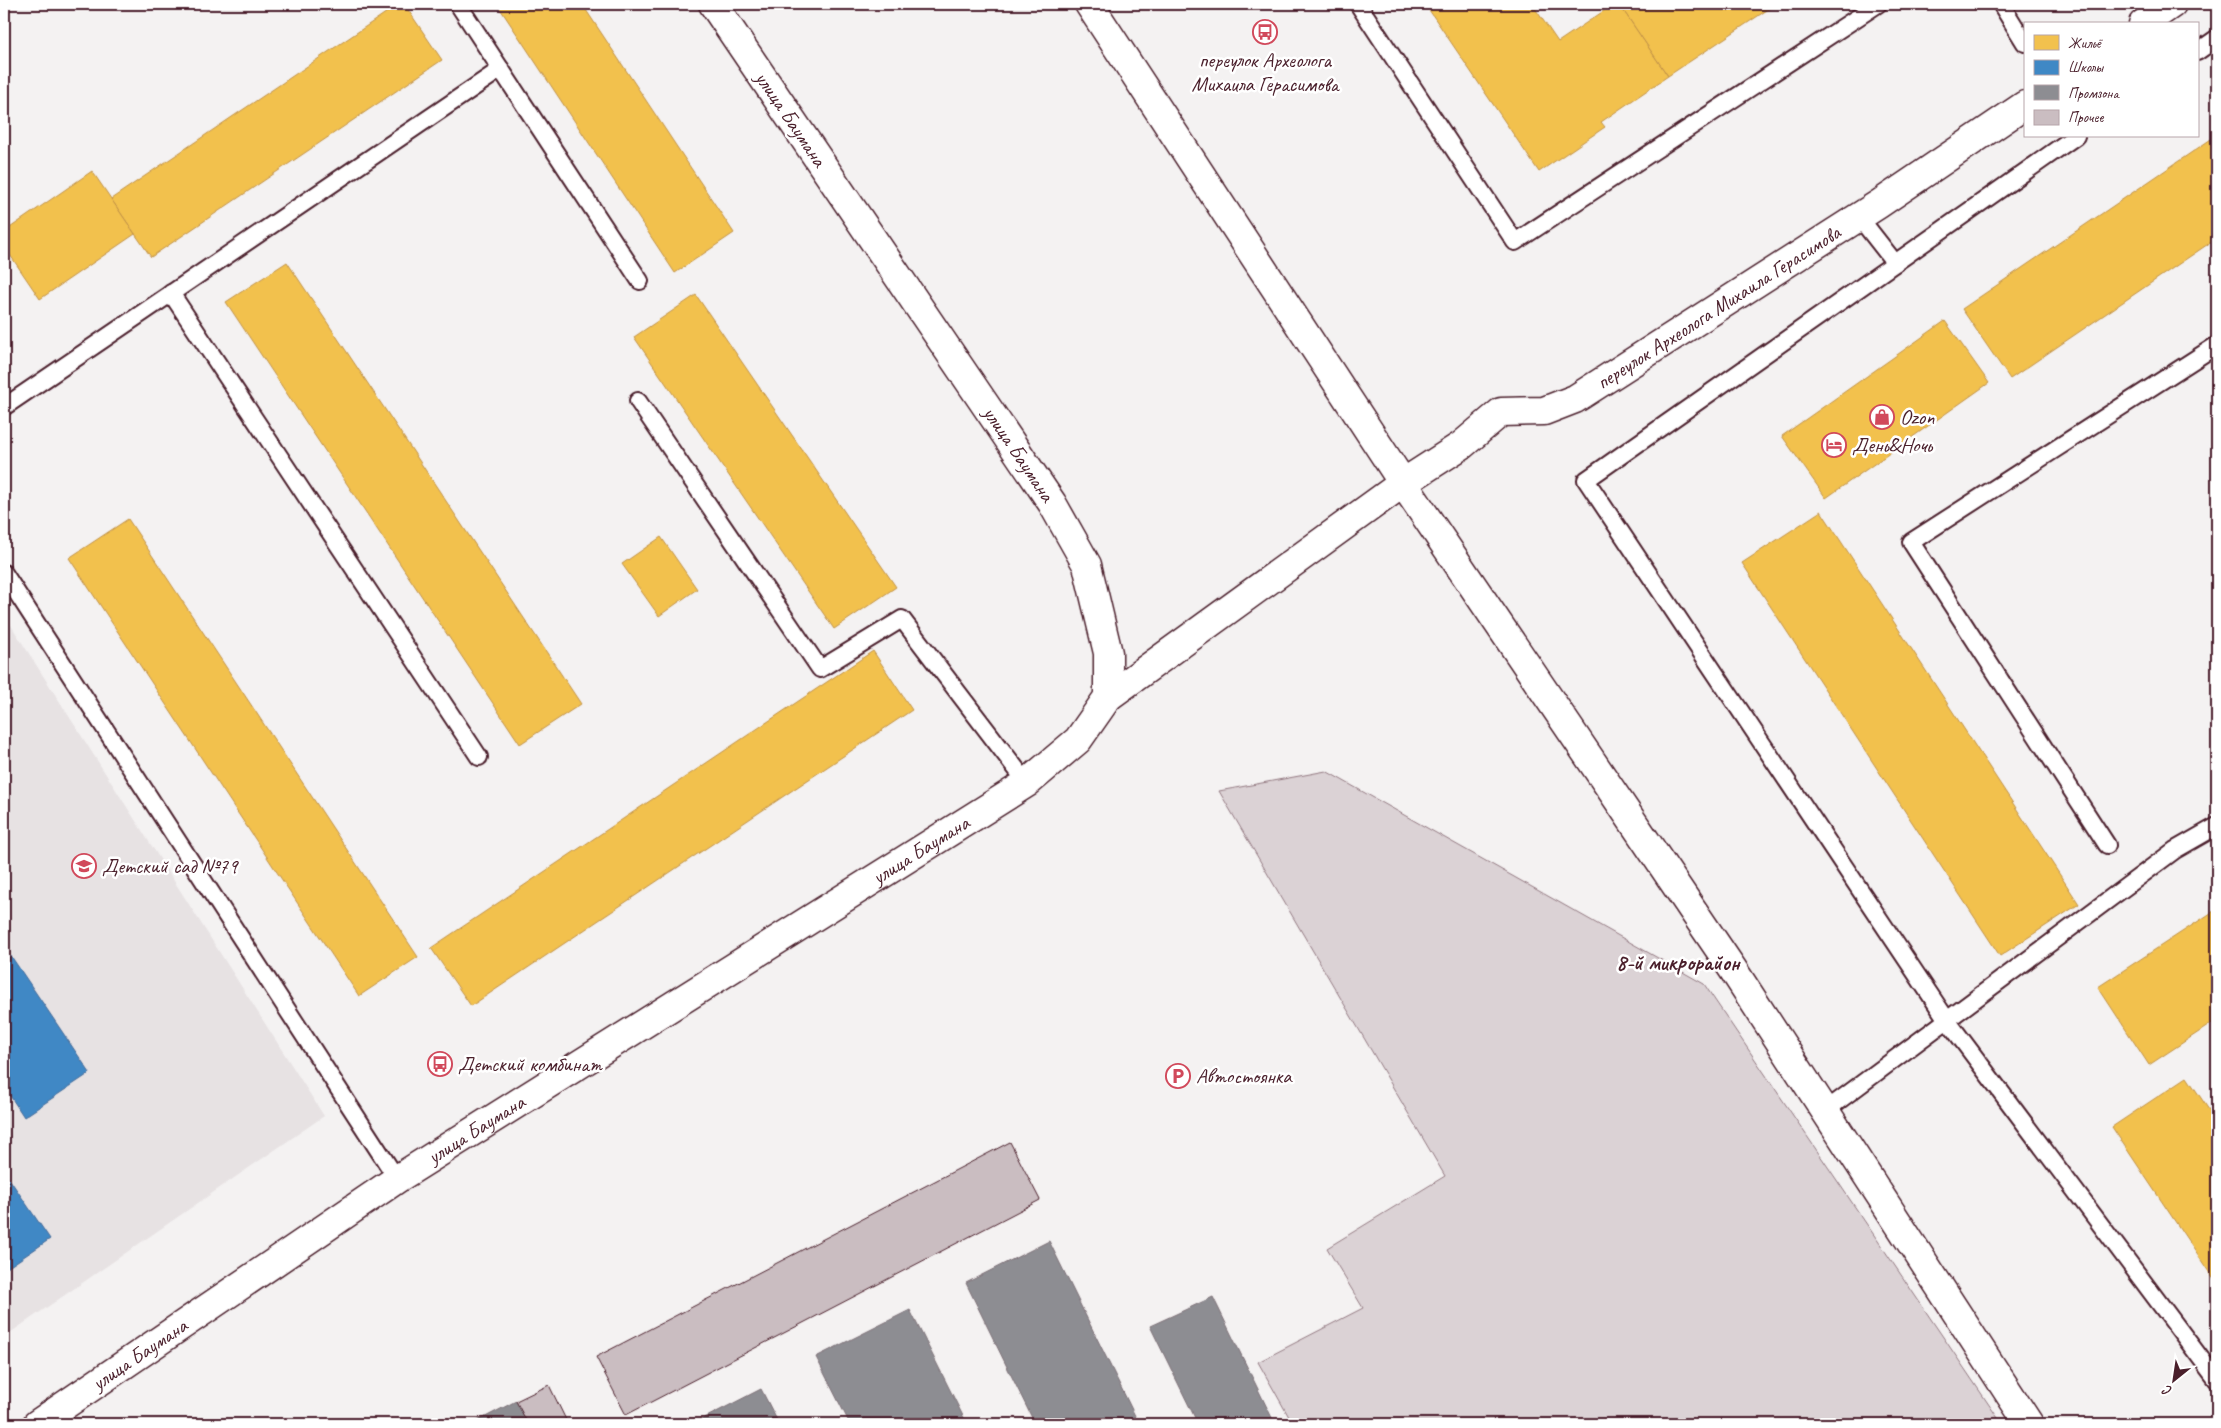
<svg xmlns="http://www.w3.org/2000/svg" width="2221" height="1428" font-family="Caveat,sans-serif">
<style>
.built{fill:#e7e2e3}
.green{fill:#dbd2d5;stroke:#927880}
.homes{fill:#f2c14e;stroke:#c09044}
.schools{fill:#3f88c5;stroke:#426897}
.industry{fill:#8d8d92;stroke:#796c73}
.building{fill:#cabdc1;stroke:#4a1f2b}
.lines{fill:none;stroke-linecap:round;stroke-linejoin:round}
.lane-casing{stroke:#4a1f2b;stroke-width:20}
.street-casing{stroke:#4a1f2b;stroke-width:31}
.lane{stroke:#fff;stroke-width:16}
.street{stroke:#fff;stroke-width:28}
.labels{text-anchor:middle;stroke-width:5;stroke-linejoin:round;paint-order:stroke}
.poi-label{font-size:21px;fill:#4a1f2b;stroke:#fff;text-anchor:start}
.street-label{font-size:21px;fill:#4a1f2b;stroke:#fff}
.neighbourhood-label{font-size:22px;font-weight:bold;fill:#4a1f2b;stroke:#fff}
</style>
<rect width="100%" height="100%" fill="#f4f2f2"/>
<filter id="ink" filterUnits="userSpaceOnUse"><feTurbulence type="fractalNoise" baseFrequency=".02" numOctaves="2"/><feDisplacementMap in="SourceGraphic" scale="10" xChannelSelector="R" yChannelSelector="G"/><feConvolveMatrix kernelMatrix="1 2 1 2 8 2 1 2 1" color-interpolation-filters="sRGB"/></filter>
<g filter="url(#ink)">
<path class="built" d="M5,616L324,1116L4,1337V617Z"/>
<path class="green" d="M1326,771L1704,984L2002,1424H1293L1258,1362L1363,1308L1327,1248L1445,1176L1219,791Z"/>
<g class="homes">
<path d="M399,4H404L442,60L151,257L111,199Z"/>
<path d="M497,4H582L734,233L675,273Z"/>
<path d="M1425,4H1532L1558,42L1614,4H1619L1668,76L1601,122L1605,127L1539,172Z"/>
<path d="M1619,4H1776L1668,76Z"/>
<path d="M2217,135V238L2010,379L1962,309Z"/>
<path d="M92,171L135,234L40,299L4,246V232Z"/>
<path d="M287,262L581,704L520,744L226,302Z"/>
<path d="M696,295L896,587L834,629L634,337Z"/>
<path d="M1945,321L1989,383L1826,498L1782,436Z"/>
<path d="M1821,511L2079,904L2000,956L1742,563Z"/>
<path d="M128,519L418,957L359,996L69,558Z"/>
<path d="M661,537L697,589L659,616L622,564Z"/>
<path d="M873,651L912,710L471,1006L431,948Z"/>
<path d="M2217,909V1020L2149,1065L2098,987Z"/>
<path d="M2187,1077L2217,1122V1284L2112,1127Z"/>
</g>
<g class="schools">
<path d="M11,956L90,1073L24,1117L7,1091L4,1093V961Z"/>
<path d="M6,1174L50,1239L4,1270V1175Z"/>
</g>
<g class="industry">
<path d="M1049,1241L1139,1424H1035L966,1283Z"/>
<path d="M1213,1297L1275,1424H1198L1150,1326Z"/>
<path d="M910,1310L967,1424H850L816,1357Z"/>
<path d="M761,1389L779,1424H693Z"/>
<path d="M516,1401L528,1424H472Z"/>
</g>
<g class="building">
<path d="M1010,1142L1040,1200L626,1415L596,1357Z"/>
<path d="M549,1385L568,1424H528L516,1401Z"/>
</g>
<g class="lines">
<defs>
<g id="lane">
<path d="M458,4L640,281"/>
<path d="M1358,4L1515,242L1878,4"/>
<path d="M2001,4L2025,43"/>
<path d="M2197,52L2217,38"/>
<path d="M2076,136L1586,480L1947,1020L2217,1380"/>
<path d="M1859,217L1895,263"/>
<path d="M171,293L479,757"/>
<path d="M638,401L820,669L902,619L1027,783"/>
<path d="M4,407L501,69"/>
<path d="M4,573L397,1179"/>
<path d="M2107,845L1911,542L2217,345"/>
<path d="M1825,1111L2175,850L2217,826"/>
</g>
<g id="street">
<path d="M1089,4L1403,483L1732,968L2029,1424"/>
<path d="M2143,24L2172,4"/>
<path id="s1" d="M1108,697L1403,483L1462,445L1501,412L1544,411L1575,399L1879,204L2025,105"/>
<path id="s2" d="M37,1424L397,1179L1027,783L1078,740L1108,697V653L1087,565L1052,503L713,4"/>
</g>
</defs>
<use href="#lane" class="lane-casing"/>
<use href="#street" class="street-casing"/>
<use href="#lane" class="lane"/>
<use href="#street" class="street"/>
</g>
</g>
<defs>
<symbol id="bus-ring" viewBox="-11 -11 22 22"><circle r="9.5" fill="#fff" stroke="#d1495b" stroke-width="1.5"/><path d="M-5-6H5V4H4V6H2V4H-2V6H-4V4H-5ZM-3.5-4V0h7V-4ZM-3.5 1.2v1.5H-2V1.2ZM2 1.2v1.5H3.5V1.2Z" fill="#d1495b"/></symbol>
<symbol id="shop-ring" viewBox="-11 -11 22 22"><circle r="9.5" fill="#fff" stroke="#d1495b" stroke-width="1.5"/><path d="M-5-2.5h2.3a2.7 3.5 0 0 1 5.4 0H5L5.5 6h-11ZM-1.5-2.5h3a1.5 2.3 0 0 0-3 0Z" fill="#d1495b"/></symbol>
<symbol id="hotel-ring" viewBox="-11 -11 22 22"><circle r="9.5" fill="#fff" stroke="#d1495b" stroke-width="1.5"/><path d="M-6-4.5h1.5V1H6V5H4.5V3h-9V5H-6ZM-4 0a1.8 1.8 0 1 1 3.6 0ZM.5 0V-2.5h3Q6-2.5 6 0Z" fill="#d1495b"/></symbol>
<symbol id="school-ring" viewBox="-11 -11 22 22"><circle r="9.5" fill="#fff" stroke="#d1495b" stroke-width="1.5"/><path d="M0-5L7-2L0 1L-7-2ZM-4 1L0 2.5L4 1V4Q0 6-4 4Z" fill="#d1495b"/></symbol>
<symbol id="parking-ring" viewBox="-11 -11 22 22"><circle r="9.5" fill="#fff" stroke="#d1495b" stroke-width="1.5"/><path d="M-3.5-5.5H1a3.5 3.5 0 0 1 0 7H-1V5.5H-3.5ZM-1-3.4V-.6H.8a1.4 1.4 0 0 0 0-2.8Z" fill="#d1495b"/></symbol>
</defs>
<g fill-rule="evenodd">
<use href="#bus-ring" x="1251" y="18" width="28" height="28"/>
<use href="#shop-ring" x="1868" y="403" width="28" height="28"/>
<use href="#hotel-ring" x="1820" y="431" width="28" height="28"/>
<use href="#school-ring" x="70" y="852" width="28" height="28"/>
<use href="#bus-ring" x="426" y="1050" width="28" height="28"/>
<use href="#parking-ring" x="1164" y="1062" width="28" height="28"/>
</g>
<g class="labels">
<g class="poi-label">
<text x="1265" y="67" text-anchor="middle">переулок Археолога<tspan x="1265" dy="24">Михаила Герасимова</tspan></text>
<text x="1900" y="424">Ozon</text>
<text x="1852" y="452">День&amp;Ночь</text>
<text x="102" y="873">Детский сад №79</text>
<text x="458" y="1071">Детский комбинат</text>
<text x="1196" y="1083">Автостоянка</text>
</g>
<g class="street-label">
<text transform="translate(791 119) rotate(56)" y="7">улица Баумана</text>
<text dy="7" stroke="none"><textPath href="#s1" startOffset="732">переулок Археолога Михаила Герасимова</textPath></text>
<text transform="translate(1019 454) rotate(56)" y="7">улица Баумана</text>
<text dy="7" stroke="none"><textPath href="#s2" startOffset="1054">улица Баумана</textPath></text>
<text dy="7" stroke="none"><textPath href="#s2" startOffset="529">улица Баумана</textPath></text>
<text dy="7" stroke="none"><textPath href="#s2" startOffset="124">улица Баумана</textPath></text>
</g>
<g class="neighbourhood-label">
<text x="1678" y="970">8-й микрорайон</text>
</g>
</g>
<rect width="2221" height="1428" fill="none" stroke="#fff" stroke-width="20"/>
<rect x="10" y="10" width="2201" height="1408" fill="none" stroke="#4a1f2b" stroke-width="2" filter="url(#ink)"/>
<rect x="2024" y="22" width="175" height="115" fill="#ffffff" stroke="#b7a5aa"/>
<rect x="2034" y="35" width="25" height="15" fill="#f2c14e" stroke="#b7a5aa"/>
<text x="2068" y="48" font-size="15" fill="#4a1f2b">Жильё</text>
<rect x="2034" y="60" width="25" height="15" fill="#3f88c5" stroke="#b7a5aa"/>
<text x="2068" y="72" font-size="15" fill="#4a1f2b">Школы</text>
<rect x="2034" y="85" width="25" height="15" fill="#8d8d92" stroke="#b7a5aa"/>
<text x="2068" y="98" font-size="15" fill="#4a1f2b">Промзона</text>
<rect x="2034" y="110" width="25" height="15" fill="#cabdc1" stroke="#b7a5aa"/>
<text x="2068" y="122" font-size="15" fill="#4a1f2b">Прочее</text>
<g transform="translate(2174 1380) rotate(210)" stroke="#ffffff" stroke-width="4" paint-order="stroke">
<path d="M0-4L9 19L0 12L-9 19Z" fill="#4a1f2b"/>
<text y="-8" font-size="14" font-weight="bold" text-anchor="middle" fill="#4a1f2b">С</text>
</g>
</svg>
